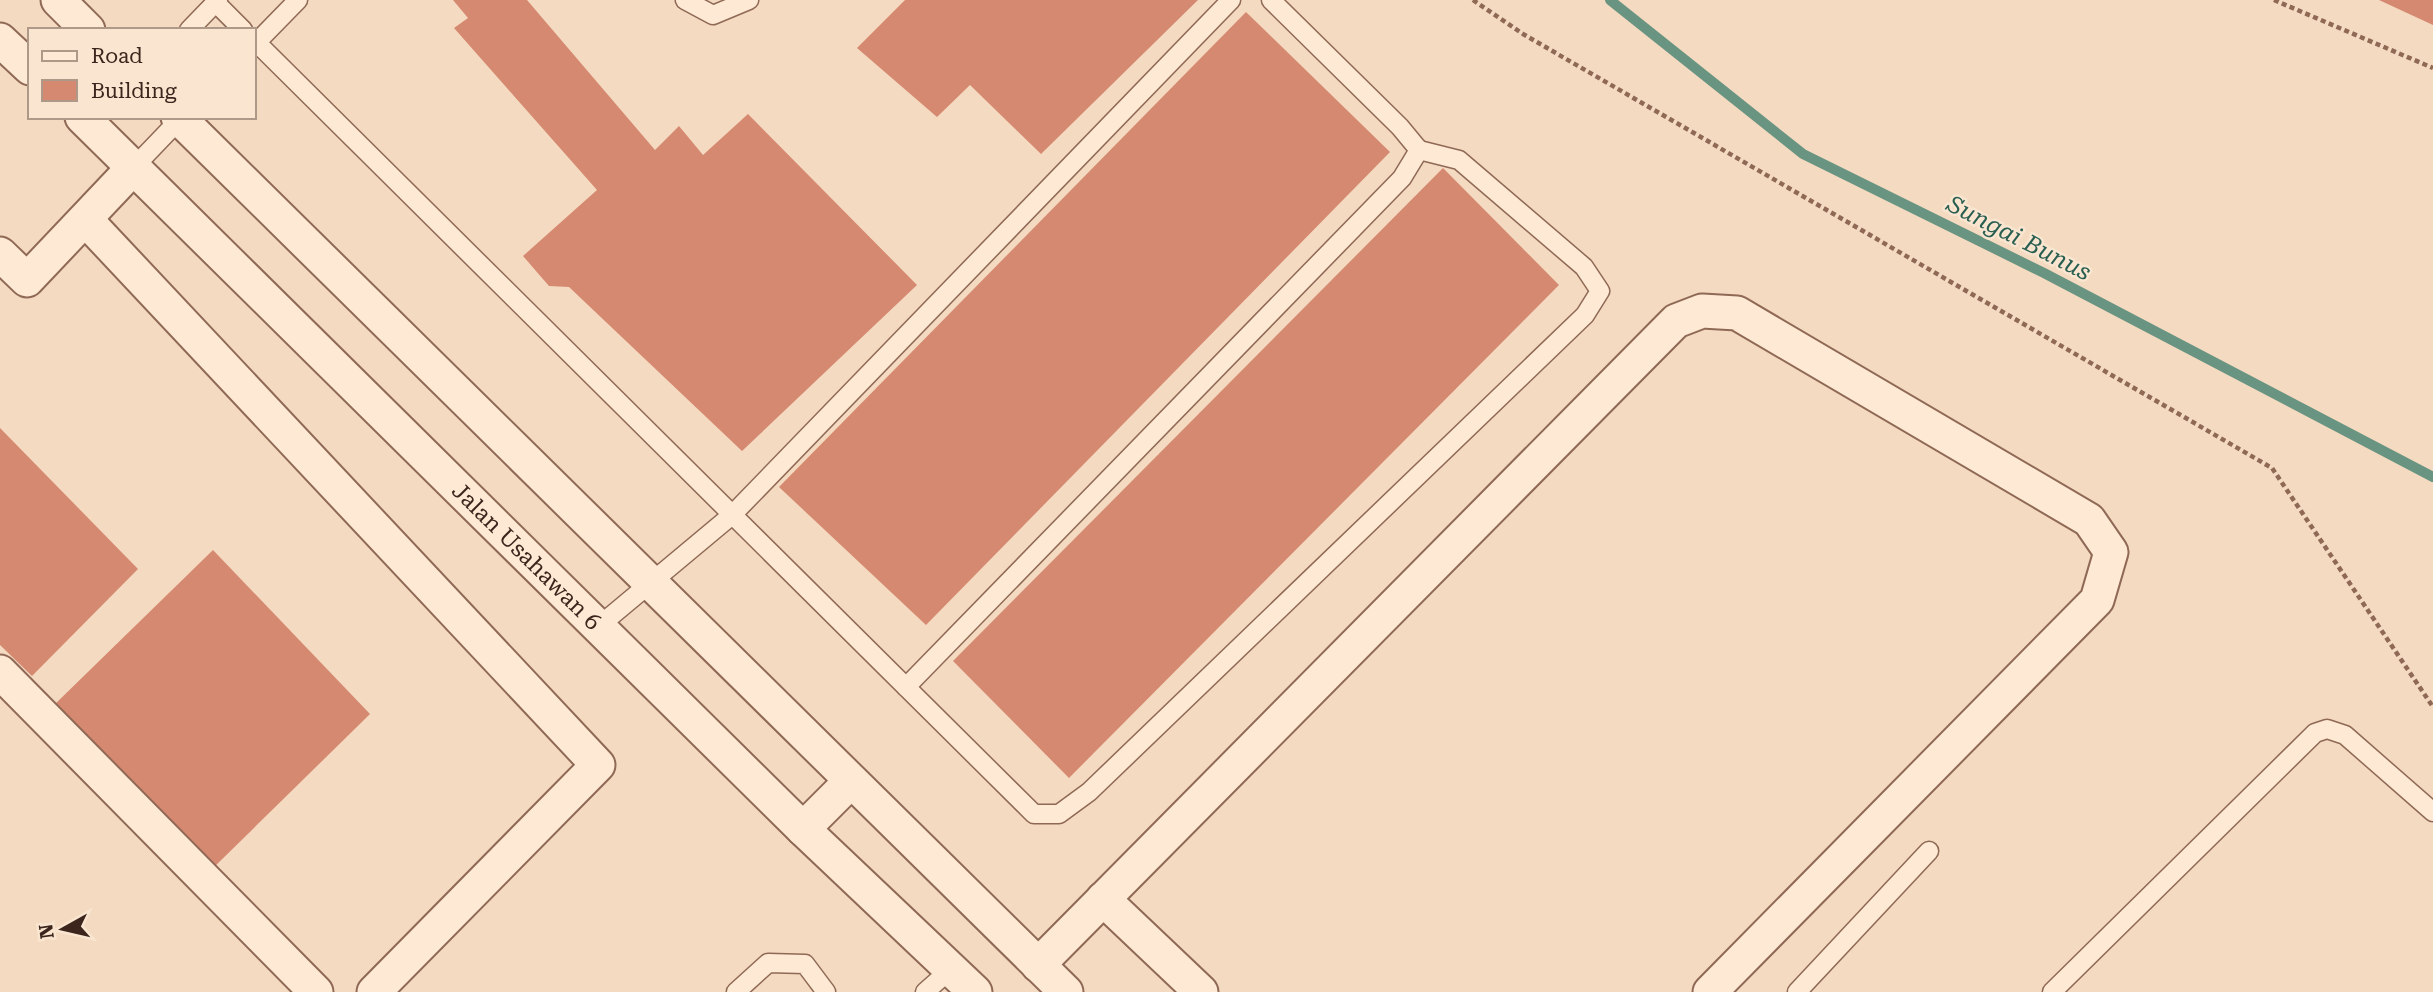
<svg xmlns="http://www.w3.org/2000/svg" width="2433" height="992" font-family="'Roboto Serif',serif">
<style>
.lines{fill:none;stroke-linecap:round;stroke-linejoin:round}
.stream{stroke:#699481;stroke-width:10}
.building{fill:#d68971}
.service-casing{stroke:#8f6955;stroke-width:21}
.minor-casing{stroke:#8f6955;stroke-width:37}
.path{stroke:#8f6955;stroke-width:4.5;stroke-dasharray:5 3.5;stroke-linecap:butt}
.service{stroke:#fde9d4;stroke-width:18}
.minor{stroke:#fde9d4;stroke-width:33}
.labels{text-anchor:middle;stroke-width:5;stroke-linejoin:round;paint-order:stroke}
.street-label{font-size:23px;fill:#3c251c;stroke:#fae6d0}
.water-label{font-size:24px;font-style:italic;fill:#295e51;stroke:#fae6d0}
</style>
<rect width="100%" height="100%" fill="#f3dac0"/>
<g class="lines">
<path class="stream" d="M1610,0L1803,154L2044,273L2433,477"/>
</g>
<g class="building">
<path d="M453,0H527L655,150L679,126L703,155L748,114L917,285L742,451L569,287L549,286L523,256L597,190L454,28L468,18Z"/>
<path d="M905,0H1198L1041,154L970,85L937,117L857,48Z"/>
<path d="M2379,0H2433V25Z"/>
<path d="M1246,12L1390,152L926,625L779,487Z"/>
<path d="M1443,168L1559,285L1069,778L953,661Z"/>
<path d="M0,428L138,569L32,676L0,645Z"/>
<path d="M213,550L370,714L209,872L52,707Z"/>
</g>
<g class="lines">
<defs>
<g id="service">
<path d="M685,0L713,15L749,0"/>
<path d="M215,2L243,30"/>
<path d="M189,30L218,0"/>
<path d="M254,40L1034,814H1059L1089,792L1585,315L1600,291L1584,267L1459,160L1419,150"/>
<path d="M254,45L298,0"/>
<path d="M134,167L182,117"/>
<path d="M599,626L732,515L1231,0"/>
<path d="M906,687L1402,178L1419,150L1400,127L1271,0"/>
<path d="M736,992L768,963L805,964L826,992"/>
<path d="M925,992L951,969"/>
<path d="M1797,992L1929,851"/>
<path d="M2052,992L2315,733L2327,729L2345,735L2433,812"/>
</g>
<g id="minor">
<path d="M58,0L88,30"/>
<path d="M0,40L30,68"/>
<path id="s1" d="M82,117L803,829L975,992"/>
<path d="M178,117L1066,992"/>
<path d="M86,220L598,765L374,992"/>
<path d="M0,254L27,280L134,167"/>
<path d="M0,672L316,992"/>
<path d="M803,829L851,781"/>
<path d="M1103,899L1201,992"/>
<path d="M1038,965L1676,321L1702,311L1737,313L2089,520L2111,552L2097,600L1710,992"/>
</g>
</defs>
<use href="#service" class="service-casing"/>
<use href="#minor" class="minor-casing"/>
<g class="path">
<path d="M1473,0L1523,34L2272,468L2433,707"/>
<path d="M2274,0L2433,68"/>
</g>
<use href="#service" class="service"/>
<use href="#minor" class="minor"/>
</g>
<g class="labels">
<g class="street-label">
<text dy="8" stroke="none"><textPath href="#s1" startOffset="625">Jalan Usahawan 6</textPath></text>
</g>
<g class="water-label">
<text transform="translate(2019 238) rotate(27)" y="8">Sungai Bunus</text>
</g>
</g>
<rect x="28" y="28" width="228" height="91" fill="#fae6d0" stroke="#ae9988" stroke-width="2"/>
<rect x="42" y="51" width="35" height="10" fill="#fde9d4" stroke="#ae9988" stroke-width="2"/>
<text x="91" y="63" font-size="21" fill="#3c251c">Road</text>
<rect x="42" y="80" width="35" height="21" fill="#d68971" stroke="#ae9988" stroke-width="2"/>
<text x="91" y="98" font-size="21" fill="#3c251c">Building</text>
<g transform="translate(63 929) rotate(262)" stroke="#fae6d0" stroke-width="5" paint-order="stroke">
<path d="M0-5L12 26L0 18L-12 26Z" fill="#3c251c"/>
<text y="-10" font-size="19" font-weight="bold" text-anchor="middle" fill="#3c251c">N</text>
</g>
</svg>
